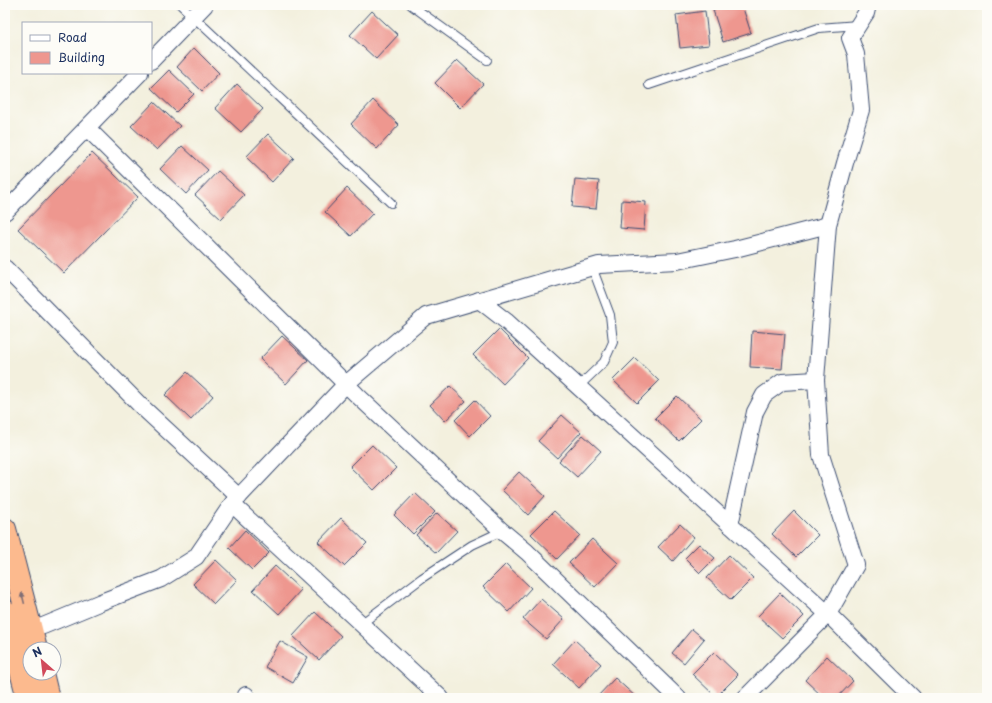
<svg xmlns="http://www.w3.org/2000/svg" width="992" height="703" font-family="'Playpen Sans',sans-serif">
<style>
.building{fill:#ee978f}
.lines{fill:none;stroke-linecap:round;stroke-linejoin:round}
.service-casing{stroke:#3b4c71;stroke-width:10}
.minor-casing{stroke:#3b4c71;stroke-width:18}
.trunk-casing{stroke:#3b4c71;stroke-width:24}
.service{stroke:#fff;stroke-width:8}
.minor{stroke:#fff;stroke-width:16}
.trunk{stroke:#fcba8e;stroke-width:22}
.oneway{fill:#806e74}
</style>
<rect width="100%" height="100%" fill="#fdfcf7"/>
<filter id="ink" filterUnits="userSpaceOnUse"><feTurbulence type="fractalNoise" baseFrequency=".025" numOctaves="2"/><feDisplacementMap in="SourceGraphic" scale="8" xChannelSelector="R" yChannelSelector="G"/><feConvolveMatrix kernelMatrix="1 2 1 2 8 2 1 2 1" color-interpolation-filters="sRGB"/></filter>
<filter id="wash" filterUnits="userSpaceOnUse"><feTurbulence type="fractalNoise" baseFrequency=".012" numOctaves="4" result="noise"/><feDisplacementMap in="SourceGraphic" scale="16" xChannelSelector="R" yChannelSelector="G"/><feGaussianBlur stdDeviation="0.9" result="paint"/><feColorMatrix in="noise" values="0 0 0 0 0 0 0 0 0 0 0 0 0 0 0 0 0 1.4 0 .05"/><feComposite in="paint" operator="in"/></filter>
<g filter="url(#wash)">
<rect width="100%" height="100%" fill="#f3f0de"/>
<g id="blocks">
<g class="building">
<path d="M729,5H742L751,33L723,42L713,10Z"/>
<path d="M372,11L398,35L376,59L350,35Z"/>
<path d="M705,11L709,45L680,48L676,15Z"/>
<path d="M194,48L219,73L202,91L177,67Z"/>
<path d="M457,60L483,84L460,108L435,83Z"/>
<path d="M169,70L194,94L176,112L151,88Z"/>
<path d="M237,84L263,109L241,132L215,108Z"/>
<path d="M373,100L399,125L377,149L351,124Z"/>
<path d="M154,102L180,126L157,150L131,126Z"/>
<path d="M268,134L294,158L272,182L246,157Z"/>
<path d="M182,146L208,170L186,194L160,169Z"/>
<path d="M92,153L138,197L64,273L18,229Z"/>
<path d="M218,171L244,195L221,219L195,195Z"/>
<path d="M575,179L599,181L596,209L572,207Z"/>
<path d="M347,188L373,213L351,236L325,212Z"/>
<path d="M622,200L646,202L644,230L620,228Z"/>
<path d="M499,329L528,358L503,384L473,355Z"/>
<path d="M752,331L785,334L782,369L750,367Z"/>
<path d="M282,336L308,360L286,384L260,359Z"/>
<path d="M635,358L659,381L637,403L613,380Z"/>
<path d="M187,372L213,396L191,420L165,395Z"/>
<path d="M450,386L466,401L445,421L430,405Z"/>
<path d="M677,396L701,419L679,441L655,418Z"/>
<path d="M475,400L490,416L470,436L455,420Z"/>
<path d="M562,415L581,432L557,458L538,441Z"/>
<path d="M583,435L601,451L577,477L559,461Z"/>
<path d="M372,445L396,468L374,490L350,467Z"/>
<path d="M519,472L545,496L528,515L502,490Z"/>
<path d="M415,493L435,512L413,534L394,515Z"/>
<path d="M554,511L580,535L557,559L531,534Z"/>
<path d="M794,511L818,535L796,557L772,534Z"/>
<path d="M437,513L457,531L436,553L416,535Z"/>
<path d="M341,518L367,543L344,566L318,542Z"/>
<path d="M680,524L694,537L673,561L658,547Z"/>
<path d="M245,530L269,553L252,570L229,548Z"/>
<path d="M592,539L618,563L595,587L569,563Z"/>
<path d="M699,544L715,558L700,573L685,558Z"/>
<path d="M729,555L753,578L731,600L707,578Z"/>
<path d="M216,560L237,580L214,604L193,584Z"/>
<path d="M506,564L531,588L509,612L483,587Z"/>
<path d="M275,566L301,590L279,614L253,590Z"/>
<path d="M780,593L804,616L782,638L758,616Z"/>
<path d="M541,599L564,619L546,639L523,619Z"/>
<path d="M315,612L341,636L319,660L293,636Z"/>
<path d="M692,629L704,639L684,663L672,653Z"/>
<path d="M575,640L601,664L579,688L553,664Z"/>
<path d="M280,641L308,657L293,683L265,667Z"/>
<path d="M714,652L738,675L716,697L692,674Z"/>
<path d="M827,656L853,681L837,698H824L805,680Z"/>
<path d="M615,678L637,698H596Z"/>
</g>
</g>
</g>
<g filter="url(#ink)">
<use href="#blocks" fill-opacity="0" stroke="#3b4c71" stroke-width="1"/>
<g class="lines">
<defs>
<g id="service">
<path d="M181,5L391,203"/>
<path d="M411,5L487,60"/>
<path d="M649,85L819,28L858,25"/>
<path d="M578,387L604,362L613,342L610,315L592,267"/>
<path d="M361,624L422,578L472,545L502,531"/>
</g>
<g id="minor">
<path d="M151,61L205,5"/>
<path d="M87,128L357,395L502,531L527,552L678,698"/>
<path d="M5,212L140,73"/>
<path d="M5,268L141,406L239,497"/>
<path d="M479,300L506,321L828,614L913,698"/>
<path d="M730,525L755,412L764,395L782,382L816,380"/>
<path d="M30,628L43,626L101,602L161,579L196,557L232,504"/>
<path d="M246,695L247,698"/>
<path d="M441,698L232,504L346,384L426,316L599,265L677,261L735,249L828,225"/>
<path d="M745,698L828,614L856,565L821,455L816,380L828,225L845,163L861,110L856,54L850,38L866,13L868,5"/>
</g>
<g id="trunk">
<path d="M5,529L36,649"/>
<path d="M5,611L28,698"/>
<path d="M42,673L48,698"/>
</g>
</defs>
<use href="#service" class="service-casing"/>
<use href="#minor" class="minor-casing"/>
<use href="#trunk" class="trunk-casing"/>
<use href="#service" class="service"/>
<use href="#minor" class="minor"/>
<use href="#trunk" class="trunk"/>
</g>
<defs><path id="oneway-solid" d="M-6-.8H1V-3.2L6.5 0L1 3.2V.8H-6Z"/></defs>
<use class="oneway" href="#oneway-solid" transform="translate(23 598) rotate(-104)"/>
</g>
<rect width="992" height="703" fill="none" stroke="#fdfcf7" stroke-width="20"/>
<rect x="22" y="22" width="130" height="52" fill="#fdfcf7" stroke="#a3aaba"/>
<rect x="30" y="35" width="20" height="6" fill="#ffffff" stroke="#a3aaba"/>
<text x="58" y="42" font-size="12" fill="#1b2f5e">Road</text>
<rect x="30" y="52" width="20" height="12" fill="#ee978f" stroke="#a3aaba"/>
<text x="58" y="62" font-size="12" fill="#1b2f5e">Building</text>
<g transform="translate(42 661) rotate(332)"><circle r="19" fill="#fdfcf7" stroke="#a3aaba"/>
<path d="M0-3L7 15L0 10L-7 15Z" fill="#d1495b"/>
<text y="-6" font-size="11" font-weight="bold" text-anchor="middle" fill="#1b2f5e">N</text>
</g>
</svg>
